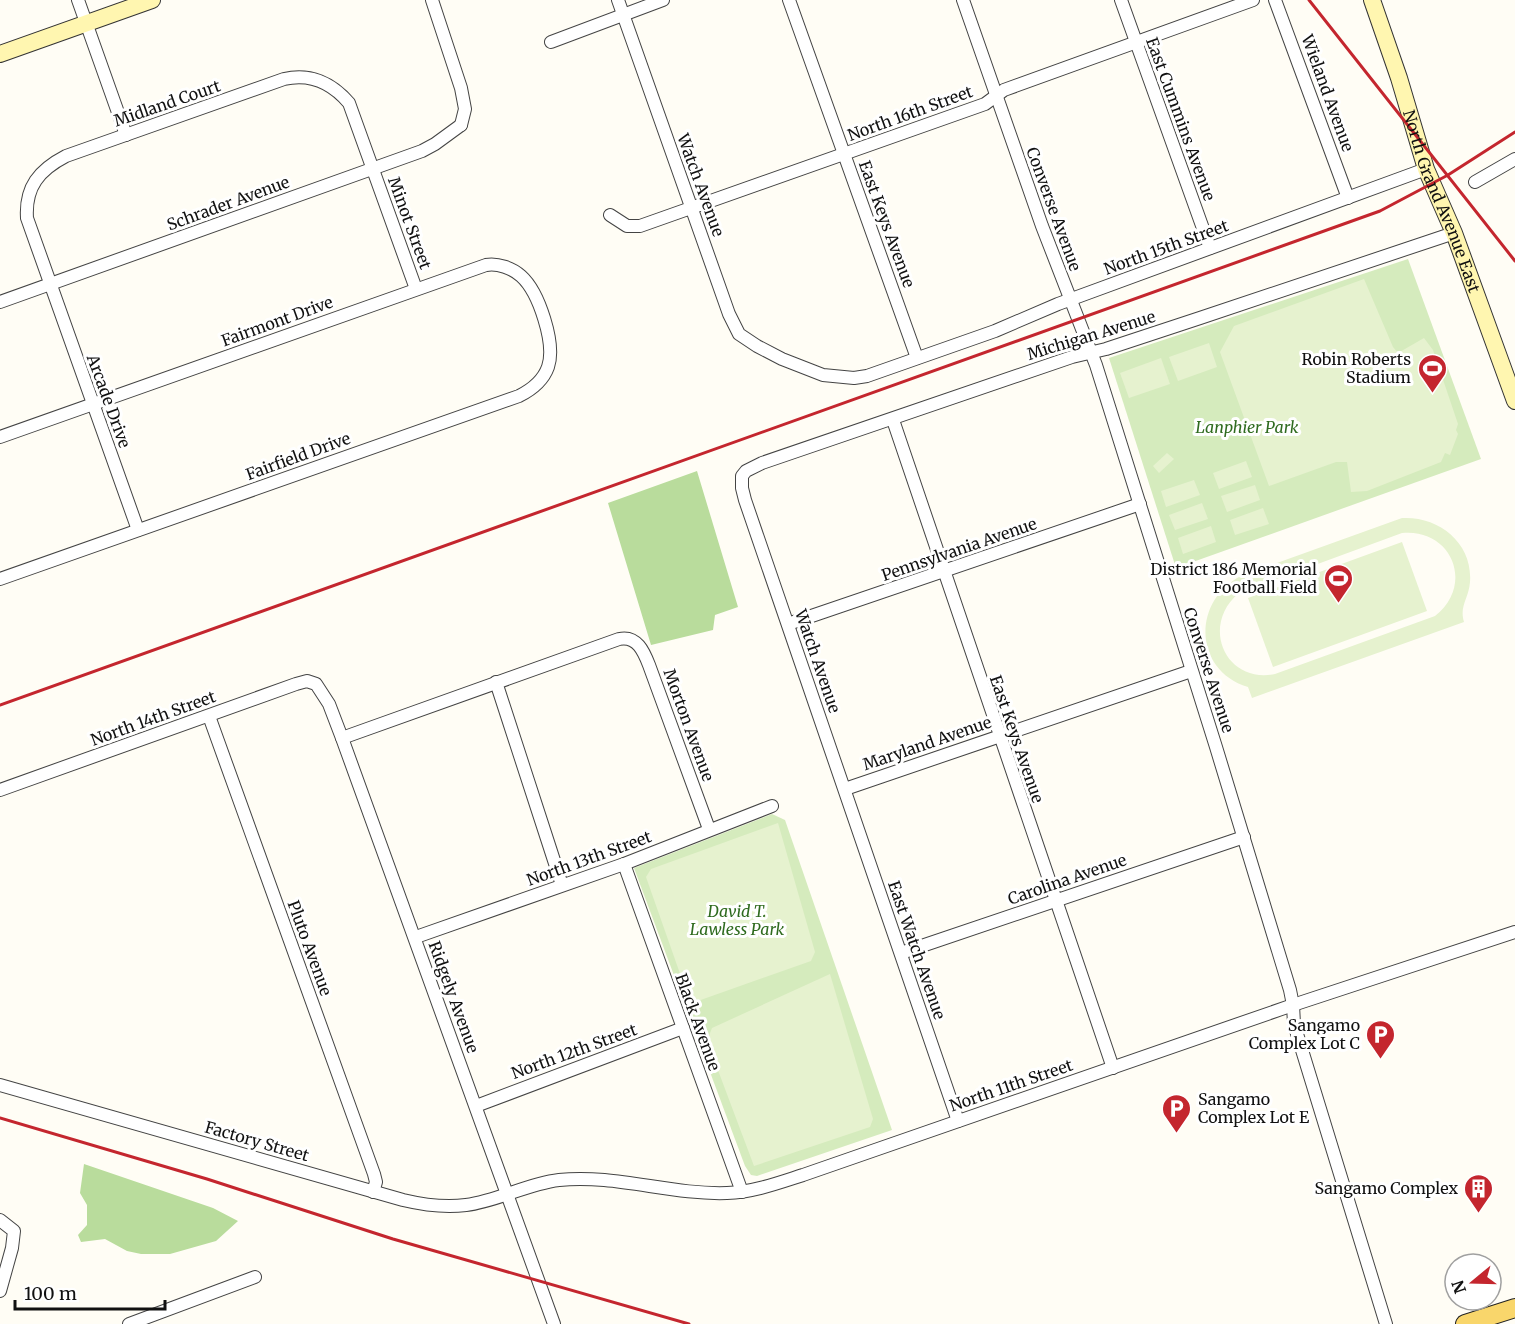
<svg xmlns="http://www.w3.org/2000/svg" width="1515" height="1324" font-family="Merriweather,serif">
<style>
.green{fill:#d5ebbd}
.forest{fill:#b9dc9c}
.pitch{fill:#e6f2cf;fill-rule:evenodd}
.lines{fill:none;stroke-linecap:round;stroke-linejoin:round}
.street-casing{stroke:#444;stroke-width:14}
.secondary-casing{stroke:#333;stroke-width:18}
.primary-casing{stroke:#222;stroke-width:20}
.street{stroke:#fff;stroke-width:12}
.secondary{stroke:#fff6b0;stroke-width:16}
.primary{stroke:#f9d66b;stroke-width:18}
.rail{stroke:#c4262e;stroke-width:3}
.labels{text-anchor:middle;stroke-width:6;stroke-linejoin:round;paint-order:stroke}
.street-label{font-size:16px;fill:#111;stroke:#fff}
.poi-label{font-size:16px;fill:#111;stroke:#fff;text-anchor:end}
.park-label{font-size:16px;font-style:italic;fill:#2f6b1f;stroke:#fff}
</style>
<rect width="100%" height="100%" fill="#fffdf5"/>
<g class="green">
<path d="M1408,259L1481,459L1176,568L1109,358Z"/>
<path d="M772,814L785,820L892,1130L757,1176L751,1175L745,1166L634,868Z"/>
</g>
<g class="forest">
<path d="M697,471L738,607L715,615L713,630L651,645L608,503Z"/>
<path d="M84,1164L213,1208L238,1221L216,1241L170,1254H141L127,1251L105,1239L81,1242L78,1235L87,1225V1205L80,1193Z"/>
</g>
<g class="pitch">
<path d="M1364,279L1393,347L1398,353L1424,338L1433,350L1458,424L1456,430L1458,434L1450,455L1445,453L1441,462L1367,491L1351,492L1347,462H1336L1269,486L1220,352L1234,326Z"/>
<path d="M1209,343L1217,367L1178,381L1169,357Z"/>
<path d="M1161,358L1170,384L1129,398L1120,373Z"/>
<path d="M1167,453L1174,459L1159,473L1153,466Z"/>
<path d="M1246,461L1252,477L1219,489L1213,473Z"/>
<path d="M1194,480L1200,495L1166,507L1161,491Z"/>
<path d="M1255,485L1260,500L1227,512L1221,496Z"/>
<path d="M1202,503L1208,519L1175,530L1169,515Z"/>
<path d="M1263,508L1269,524L1235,535L1230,520Z"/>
<path d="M1402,518C1439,516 1473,543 1470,582C1469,598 1459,606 1464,622L1252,698L1248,687C1193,670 1192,601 1241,576ZM1402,533C1452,528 1475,585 1435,616L1275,674C1225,684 1200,625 1239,593Z"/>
<path d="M1211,526L1216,542L1183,554L1178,538Z"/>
<path d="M1402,542L1427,611L1273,667L1248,598Z"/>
<path d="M778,823L815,952L811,961L695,1002H690L646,877L651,869Z"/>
<path d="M830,974L873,1119L870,1127L754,1166L707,1041L712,1028Z"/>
</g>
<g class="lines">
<defs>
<g id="street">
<path d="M78,0L126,135"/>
<path d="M432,0L461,88L465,109L461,125"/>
<path d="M618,0L729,314L739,334L757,346L782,359L823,375L854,378L867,376L995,331L1058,304L1426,169"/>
<path d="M789,0L917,358"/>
<path d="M963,0L1042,226L1096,365L1216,747L1290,990L1293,1005L1294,1024L1386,1324"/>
<path d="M1121,0L1210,248"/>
<path d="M1275,0L1348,198"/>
<path d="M551,42L663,0"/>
<path d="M1475,182L1515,159"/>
<path d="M610,215L627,226H640L985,104L1004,90L1253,0"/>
<path d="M0,302L422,151L435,144L461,125"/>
<path d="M893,420L1113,1068"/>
<path d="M0,437L486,265C498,263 512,268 521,276C539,292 556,344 548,367C543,381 531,390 519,396L0,579"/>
<path d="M138,530L27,218C25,187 39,170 66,156L284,79C310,73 332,83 349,103L416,289"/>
<path d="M788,624L1140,504"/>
<path d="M496,682L562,885"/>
<path d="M209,716L374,1174L376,1182L373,1192"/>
<path d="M342,738L619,639C637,635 644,652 649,665L709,829"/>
<path d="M845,789L1191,671"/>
<path d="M0,790L296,684L307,681L316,684L329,704L342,738L554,1324"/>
<path d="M624,864L742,1192"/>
<path d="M416,937L624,864L772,806"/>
<path d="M901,953L1244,837"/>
<path d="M0,1085L403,1200C424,1205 444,1208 466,1205C498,1201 526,1184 559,1180C615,1174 671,1195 727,1193C754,1192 778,1183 803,1175L1293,1005L1515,932"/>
<path d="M476,1106L683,1028"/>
<path d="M958,1121L745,500L742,488V476L746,471L762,463L1072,357L1106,349L1200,318L1454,233"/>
<path d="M0,1220L14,1231L12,1248L0,1291"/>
<path d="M129,1324L255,1277"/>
</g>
<g id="secondary">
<path id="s1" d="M1372,0L1399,78L1426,169L1454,233L1515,401"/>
<path d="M0,54L152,0"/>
</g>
<path id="primary" d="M1465,1324L1515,1308"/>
</defs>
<use href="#street" class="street-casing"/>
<use href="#secondary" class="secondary-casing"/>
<use href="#primary" class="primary-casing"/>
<use href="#street" class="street"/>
<use href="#secondary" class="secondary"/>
<use href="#primary" class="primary"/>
<g class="rail">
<path d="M1309,0L1515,261"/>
<path d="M0,705L1380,211L1448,175L1515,132"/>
<path d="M0,1118L207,1179L393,1239L689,1324"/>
</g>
</g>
<defs>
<symbol id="stadium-pin" viewBox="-11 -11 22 30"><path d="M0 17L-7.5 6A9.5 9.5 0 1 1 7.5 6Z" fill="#c4262e" stroke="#fff"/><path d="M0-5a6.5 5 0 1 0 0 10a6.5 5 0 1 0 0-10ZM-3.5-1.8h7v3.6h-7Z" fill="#fff"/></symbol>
<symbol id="parking-pin" viewBox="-11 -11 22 30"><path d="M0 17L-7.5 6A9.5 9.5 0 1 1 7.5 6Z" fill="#c4262e" stroke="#fff"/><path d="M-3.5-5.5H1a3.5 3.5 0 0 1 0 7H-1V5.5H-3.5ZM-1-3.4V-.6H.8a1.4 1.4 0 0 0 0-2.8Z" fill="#fff"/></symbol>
<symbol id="building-pin" viewBox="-11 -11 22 30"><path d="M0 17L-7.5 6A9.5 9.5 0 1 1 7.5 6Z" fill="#c4262e" stroke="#fff"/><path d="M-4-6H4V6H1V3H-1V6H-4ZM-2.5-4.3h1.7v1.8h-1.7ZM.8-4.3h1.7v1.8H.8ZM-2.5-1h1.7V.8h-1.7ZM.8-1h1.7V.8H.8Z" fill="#fff"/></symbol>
</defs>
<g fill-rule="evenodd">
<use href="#stadium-pin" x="1416" y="352" width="33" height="45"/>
<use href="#stadium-pin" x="1322" y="562" width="33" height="45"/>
<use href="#parking-pin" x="1364" y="1018" width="33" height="45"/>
<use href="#parking-pin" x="1160" y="1092" width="33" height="45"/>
<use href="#building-pin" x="1462" y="1172" width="33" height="45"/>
</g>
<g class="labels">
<g class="street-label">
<text transform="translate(1328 93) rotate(70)" y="6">Wieland Avenue</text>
<text transform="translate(167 103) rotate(-19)" y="6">Midland Court</text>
<text transform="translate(910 113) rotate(-20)" y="6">North 16th Street</text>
<text transform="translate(1181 119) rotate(70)" y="6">East Cummins Avenue</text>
<text transform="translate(701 185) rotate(70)" y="6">Watch Avenue</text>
<text dy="6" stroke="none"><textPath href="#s1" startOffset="213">North Grand Avenue East</textPath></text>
<text transform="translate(228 203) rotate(-20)" y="6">Schrader Avenue</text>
<text transform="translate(1054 209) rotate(70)" y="6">Converse Avenue</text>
<text transform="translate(410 223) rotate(70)" y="6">Minot Street</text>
<text transform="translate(887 224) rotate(70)" y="6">East Keys Avenue</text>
<text transform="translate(1166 247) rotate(-20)" y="6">North 15th Street</text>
<text transform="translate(277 321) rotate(-20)" y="6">Fairmont Drive</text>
<text transform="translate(1091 335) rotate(-17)" y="6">Michigan Avenue</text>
<text transform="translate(109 401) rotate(70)" y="6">Arcade Drive</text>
<text transform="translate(298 456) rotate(-20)" y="6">Fairfield Drive</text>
<text transform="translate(959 549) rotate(-19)" y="6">Pennsylvania Avenue</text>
<text transform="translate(818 661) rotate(71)" y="6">Watch Avenue</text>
<text transform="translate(1209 670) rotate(72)" y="6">Converse Avenue</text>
<text transform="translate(153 718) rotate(-20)" y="6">North 14th Street</text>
<text transform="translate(689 725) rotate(70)" y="6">Morton Avenue</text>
<text transform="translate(1017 739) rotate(71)" y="6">East Keys Avenue</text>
<text transform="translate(927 743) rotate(-19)" y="6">Maryland Avenue</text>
<text transform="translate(589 858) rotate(-20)" y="6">North 13th Street</text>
<text transform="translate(1067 879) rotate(-19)" y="6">Carolina Avenue</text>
<text transform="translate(310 948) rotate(70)" y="6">Pluto Avenue</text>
<text transform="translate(917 950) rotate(71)" y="6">East Watch Avenue</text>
<text transform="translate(454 997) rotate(70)" y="6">Ridgely Avenue</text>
<text transform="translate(698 1022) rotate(70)" y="6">Black Avenue</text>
<text transform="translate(574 1051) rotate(-20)" y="6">North 12th Street</text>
<text transform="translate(1011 1085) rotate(-19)" y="6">North 11th Street</text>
<text transform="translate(257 1141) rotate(16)" y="6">Factory Street</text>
</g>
<g class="poi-label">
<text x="1411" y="365">Robin Roberts<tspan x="1411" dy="18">Stadium</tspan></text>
<text x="1317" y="575">District 186 Memorial<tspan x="1317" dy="18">Football Field</tspan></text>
<text x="1360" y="1031">Sangamo<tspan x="1360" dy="18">Complex Lot C</tspan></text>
<text x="1198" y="1105" text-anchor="start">Sangamo<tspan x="1198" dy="18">Complex Lot E</tspan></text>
<text x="1458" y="1194">Sangamo Complex</text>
</g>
<g class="park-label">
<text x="1247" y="433">Lanphier Park</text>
<text x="737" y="917">David T.<tspan x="737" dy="18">Lawless Park</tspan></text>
</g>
</g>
<g transform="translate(1473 1282) rotate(251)"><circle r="28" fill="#ffffff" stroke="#a0a0a0" stroke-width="1.5"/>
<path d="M0-4.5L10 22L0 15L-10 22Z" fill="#c4262e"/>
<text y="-9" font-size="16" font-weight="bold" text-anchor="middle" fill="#111111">N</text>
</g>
<path d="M15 1300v9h150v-9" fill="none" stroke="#111111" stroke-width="3"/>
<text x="24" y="1300" font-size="18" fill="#111111" stroke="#ffffff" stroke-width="4.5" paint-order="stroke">100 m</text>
</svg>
